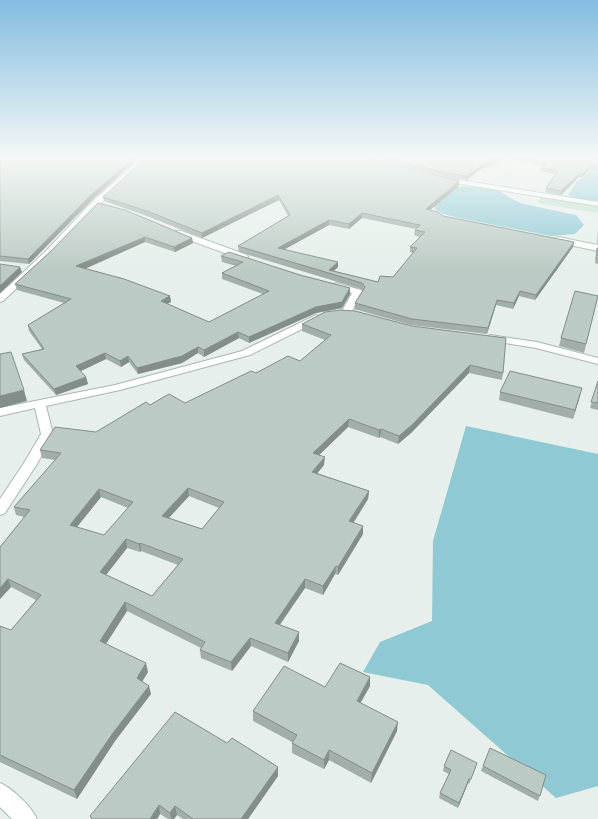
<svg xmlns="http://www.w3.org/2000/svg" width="598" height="819" font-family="'Golos Text',sans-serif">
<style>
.green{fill:#bfe0c8}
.water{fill:#8ec9d4}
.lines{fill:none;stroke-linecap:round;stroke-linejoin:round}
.minor-casing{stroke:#a8b8b2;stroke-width:2}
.minor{fill:#fff;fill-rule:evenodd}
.wall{fill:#a1aea9;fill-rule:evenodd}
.shaded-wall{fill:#838d89}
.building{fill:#bbcac4;stroke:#838d89;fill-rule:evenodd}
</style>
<rect width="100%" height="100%" fill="#e6efeb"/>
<path class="green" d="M542,196L598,205V213L537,203Z"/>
<g class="water">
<path d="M589,171L598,172V201L573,198L568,195L578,180L583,178Z"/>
<path d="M470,186L499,191L514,200L524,204L576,215L584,225L575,234L551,236L459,218L443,214L435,209L434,203C447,190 451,187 470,186Z"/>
<path d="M466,426L598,454V786L556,798L428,685L363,672L380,642L432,621L433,541Z"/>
</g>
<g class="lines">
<defs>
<g id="minor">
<path d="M144,156H151L99,205L51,256L3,301L0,302V294L45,252L93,201Z"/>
<path d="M440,177L598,202V206L443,181L439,179Z"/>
<path d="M175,231H181L247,255L248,257L244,260L241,259L175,235L174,233Z"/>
<path d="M558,237L598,245V251L555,242L554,240L555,238Z"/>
<path d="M336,283L361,290L363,292L350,315L346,316L341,313L352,293L333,288L331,286Z"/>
<path d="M316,315L321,318L320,320L250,355L120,390L46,406L53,434L37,464L5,513L0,515V499L24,463L41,434L35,408L0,416V408L115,385L242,351Z"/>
<path d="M490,335L537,342L598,358V364L536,348L486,340L485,338Z"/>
<path d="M0,783C12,788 32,807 37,819H12L0,807Z"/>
</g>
</defs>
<use href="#minor" class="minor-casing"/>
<use href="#minor" class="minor"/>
</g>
<g class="wall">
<path d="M0,156L92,200L29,264L0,261Z"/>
<path d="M366,156H598V171L589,170L582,178L579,177L561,195L545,192L546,188L555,174L540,171L541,168L543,166L504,159L486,168L484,167L466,180L446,177Z"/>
<path d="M459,186L430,210L443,216L574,242L573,247L535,300L519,296L513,309L496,305L487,334L411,325L354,309L355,303L363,290L361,289L239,252L238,246L288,216L279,200L202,238L147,216L104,201L103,197ZM362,218L416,229L415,230L414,235L420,237L410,247V252L413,253L393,277L378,282L334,271L338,267L284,249L329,225L349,229Z"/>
<path d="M98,203L192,238L193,243L175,252L145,242L85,269L170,296L171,302L167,304L209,322L263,294L222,279V273L236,266L222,262L221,256L300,275L350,288V294L342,308L316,313L249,343L239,338L204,357L198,353L182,363L138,374L129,362L121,367L106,359L80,371L86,377L88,384L56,395L24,360L22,354L42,349L29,331L28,325L64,303L17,290L15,284L51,251Z"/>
<path d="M598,229V244L597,243Z"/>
<path d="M597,248H598V264L595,263Z"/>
<path d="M598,296L584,353L559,346L561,338Z"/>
<path d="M302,324L503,373L502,380L469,373L411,433L398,444L380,437L379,438L348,427L319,455L324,465L317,473L369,491L368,499L353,523L363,526V534L338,575L335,574L323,595L305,588L280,625L299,641L288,662L251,646L232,671L201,658L200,650L201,648L127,611L106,644L148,672L142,681L151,694L115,741L77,799L0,762V626L11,630L36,600L11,587L0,599V547L24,517L16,515L14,507L55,460L42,458L40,450L96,432L150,405L185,403L256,373L300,361L325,340L302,331ZM189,496L219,508L202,529L169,518ZM101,497L128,508L104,535L77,527ZM127,548L140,552L141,551L178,565L152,596L106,575Z"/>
<path d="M598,381V410L590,408Z"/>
<path d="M500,392L580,396L573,419L499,400Z"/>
<path d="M370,677V686L360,703L397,731L371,783L329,760L324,769L292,753V742L253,721V711L325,687Z"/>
<path d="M444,766L476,767L469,784L468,783L458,808L439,798L440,793L449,774L443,771Z"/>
<path d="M483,766L546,775L538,801L481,771Z"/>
<path d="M278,776L248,819H183L177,815L174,819H168L160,814L157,819H91L90,816Z"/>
</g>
<g class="shaded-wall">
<path d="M136,156H141L92,200L29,264L28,259L91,195Z"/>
<path d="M503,156H504V159L486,168V164Z"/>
<path d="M484,164V167L466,180V176Z"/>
<path d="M590,166L589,170L582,178L583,174Z"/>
<path d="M579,174V177L561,195V191Z"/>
<path d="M459,181V186L425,214L426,209Z"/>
<path d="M278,195L279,200L202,238V233Z"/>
<path d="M362,213V218L349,229V224Z"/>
<path d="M329,220V225L278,253V248Z"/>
<path d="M145,237V242L77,272L76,266Z"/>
<path d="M192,238L193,243L175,252L174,247Z"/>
<path d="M574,242L573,247L535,300L536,295Z"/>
<path d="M338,262V267L330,274L329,270Z"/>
<path d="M20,267L22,272L0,293V286Z"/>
<path d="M350,288V294L342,308L316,313L249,343V337Z"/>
<path d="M520,291L519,296L513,309L514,303Z"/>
<path d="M170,296L171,302L161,307V301Z"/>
<path d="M497,300L496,305L487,334L488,328Z"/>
<path d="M238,332L239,338L204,357V350Z"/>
<path d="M198,347V353L182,363L138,374L137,368Z"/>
<path d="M105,353L106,359L77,373L76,366Z"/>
<path d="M128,356L129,362L121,367L120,361Z"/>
<path d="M470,365L469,373L411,433L398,444L399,436Z"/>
<path d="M86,377L88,384L56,395L54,389Z"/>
<path d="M582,388L580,396L573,419L575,410Z"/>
<path d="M24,390L27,401L0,408V396Z"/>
<path d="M349,419L348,427L313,461V453Z"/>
<path d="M381,429L380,437L379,438V430Z"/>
<path d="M325,457L324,465L312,480V472Z"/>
<path d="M188,488L189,496L163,524L162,516Z"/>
<path d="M99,489L101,497L72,533L70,525Z"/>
<path d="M369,491L368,499L349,530V521Z"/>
<path d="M363,526V534L338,575V567Z"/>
<path d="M126,539L127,548L102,580L100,572Z"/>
<path d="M140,543L141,551L140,552L139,544Z"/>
<path d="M336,566L335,574L323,595V586Z"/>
<path d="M8,579L11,587L0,599V588Z"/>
<path d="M305,579V588L275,631V623Z"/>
<path d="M125,602L127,611L102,650L100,641Z"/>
<path d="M299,632V641L288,662V653Z"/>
<path d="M250,638L251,646L232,671L231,662Z"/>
<path d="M146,663L148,672L139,687L137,678Z"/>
<path d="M370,677V686L356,711L357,701Z"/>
<path d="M149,686L151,694L115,741L77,799L74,790L113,733Z"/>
<path d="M398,722L397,731L371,783L372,773Z"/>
<path d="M329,750V760L324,769V760Z"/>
<path d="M278,767V776L248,819H241Z"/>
<path d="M469,779L468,783L458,808L459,803Z"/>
<path d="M159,805L160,814L157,819H150Z"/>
<path d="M175,806L177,815L174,819H171L170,813Z"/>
</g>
<g class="building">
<path d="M0,156H136L91,195L28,259L0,256Z"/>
<path d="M148,156H359L459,181L426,209L438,212L443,216L574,242L536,295L520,291L514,303L497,300L488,328L412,319L355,303L365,287L362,283L238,246L290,215L278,195L202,233L147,211L103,197ZM362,213L420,225L415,230L425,232L410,247L417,248L393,277L380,276L378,282L329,270L338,262L278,248L329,220L349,224Z"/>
<path d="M380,156H503L486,164H484L466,176L447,173Z"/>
<path d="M507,156H598V167L590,166L583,174H579L561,191L546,188L558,171L541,168L546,163Z"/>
<path d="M98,203L125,210L192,238L174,247L145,237L76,266L124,279L170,296L161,301L209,322L269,291L222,273L243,262L221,256L229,252L300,275L350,288L342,302L316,307L249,337L238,332L204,350L198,347L182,356L137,368L128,356L120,361L105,353L76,366L86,377L54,389L22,354L44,349L28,325L71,299L15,284L51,251Z"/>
<path d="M597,248H598V260L596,259Z"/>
<path d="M0,264L20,267L0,286Z"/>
<path d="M575,291L598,296L586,344L561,338Z"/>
<path d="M340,310L355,311L412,326L506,338L503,373L470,365L412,425L399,436L381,429L379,430L349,419L313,453L325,457L312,472L369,491L349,521L363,526L338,567L336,566L323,586L305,579L275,623L299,632L288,653L250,638L231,662L200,650L205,642L125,602L100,641L146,663L137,678L149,686L113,733L74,790L0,755V626L11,630L41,595L8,579L0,588V547L30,510L14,507L61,453L40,450L55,427L96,432L146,402L150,405L169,394L185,403L251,371L256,373L288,356L300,361L331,335L302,324L325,312ZM188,488L224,502L202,529L162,516ZM99,489L133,502L104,535L70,525ZM126,539L139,544L140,543L183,559L152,596L100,572Z"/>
<path d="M11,352L24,390L0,396V354Z"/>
<path d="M510,371L582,388L575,410L500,392Z"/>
<path d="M598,381V403L591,402Z"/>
<path d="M340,663L370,677L357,701L398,722L372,773L329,750L324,760L292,743L297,735L253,711L284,666L325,687Z"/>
<path d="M175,712L227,743L232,738L278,767L241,819H193L175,806L170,813L159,805L150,819H91L92,818L90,816Z"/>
<path d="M490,748L546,775L540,796L483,766Z"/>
<path d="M451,750L477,763L471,779H469L459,803L440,793L451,770L444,766Z"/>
</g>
<linearGradient id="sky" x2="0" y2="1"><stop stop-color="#84bce0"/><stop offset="0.58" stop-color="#f4f8f6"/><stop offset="1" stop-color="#f4f8f6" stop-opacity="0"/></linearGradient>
<rect width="598" height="271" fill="url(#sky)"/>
</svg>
